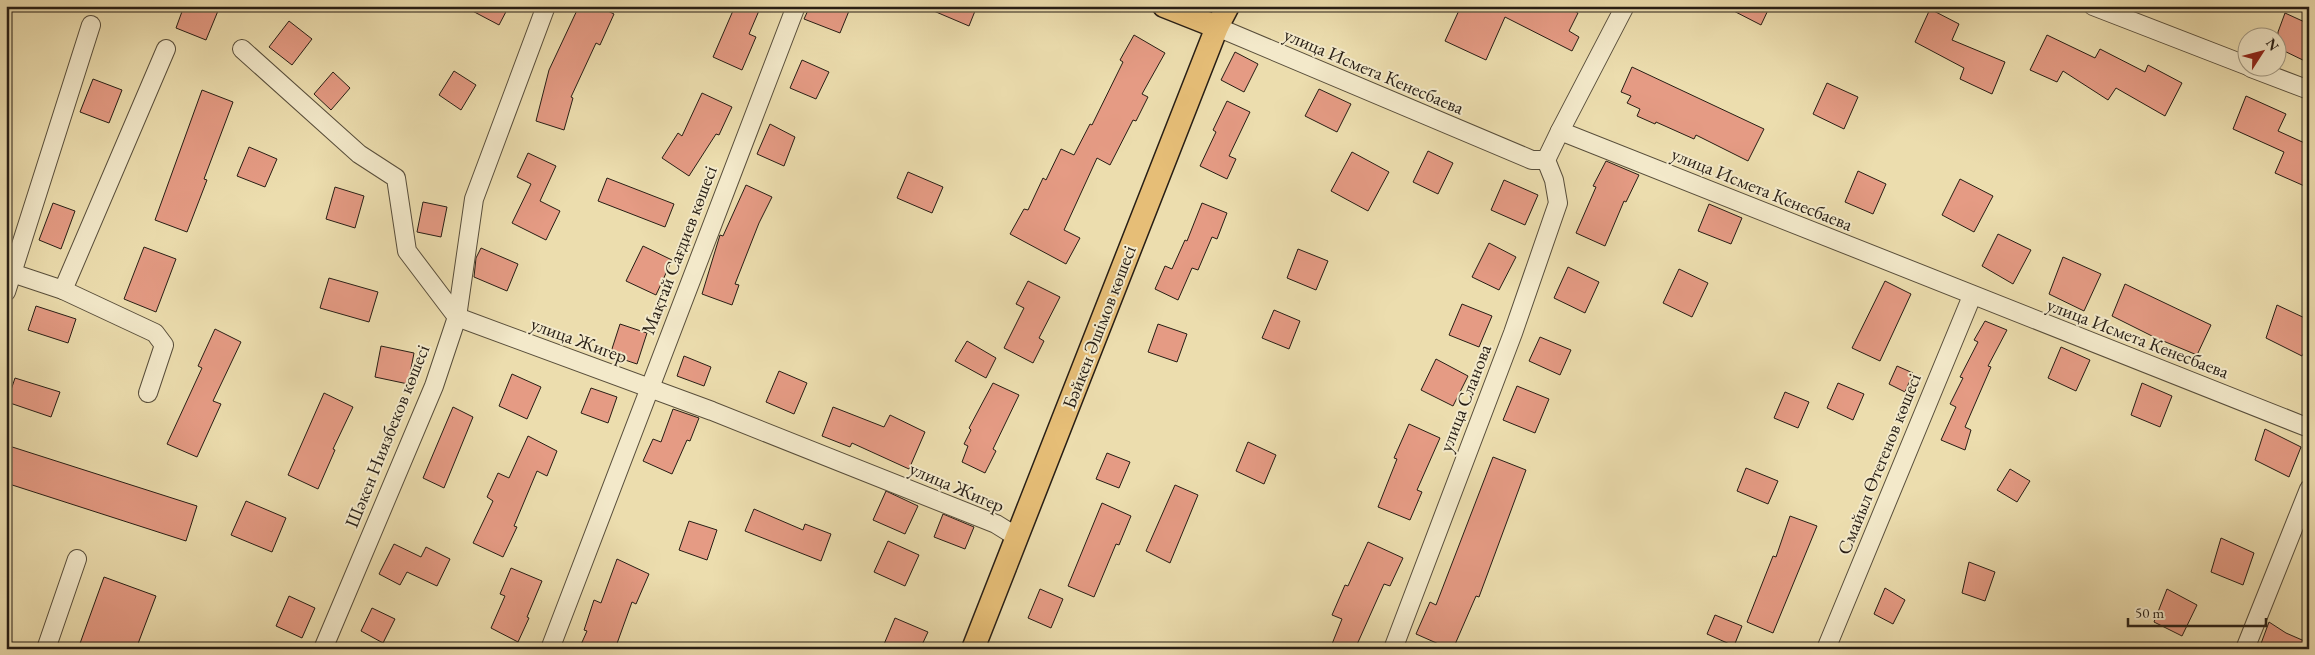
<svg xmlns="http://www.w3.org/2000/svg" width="2315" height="655" font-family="'EB Garamond',serif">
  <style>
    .building { fill: #e59b84; stroke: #271e15 }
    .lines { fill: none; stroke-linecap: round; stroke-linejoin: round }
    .minor-casing { stroke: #584e3b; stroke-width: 20 }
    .major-casing { stroke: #271e15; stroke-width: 25 }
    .minor { stroke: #f3e9ca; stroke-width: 18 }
    .major { stroke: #e6be77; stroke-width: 22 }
    .labels { text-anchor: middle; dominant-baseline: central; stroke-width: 4; stroke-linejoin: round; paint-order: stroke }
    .street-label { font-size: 19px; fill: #271e15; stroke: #f3e9ca }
  </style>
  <rect width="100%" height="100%" fill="#ecddae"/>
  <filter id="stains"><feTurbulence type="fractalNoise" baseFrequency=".004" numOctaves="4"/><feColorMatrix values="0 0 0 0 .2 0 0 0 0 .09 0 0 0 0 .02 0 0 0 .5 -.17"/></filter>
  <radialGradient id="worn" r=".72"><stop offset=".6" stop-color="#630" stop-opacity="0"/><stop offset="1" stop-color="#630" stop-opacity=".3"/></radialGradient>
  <g class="building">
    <polygon points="184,6 220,6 206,40 176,28"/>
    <polygon points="463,6 509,6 499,25"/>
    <polygon points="579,6 598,6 614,14 600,45 596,43 571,97 573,98 564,130 536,121 549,70"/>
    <polygon points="735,6 761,6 749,34 756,37 742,70 713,57"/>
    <polygon points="810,6 851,6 840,33 804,19"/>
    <polygon points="922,6 977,6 969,26"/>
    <polygon points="1461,6 1565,6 1578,13 1569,31 1579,37 1572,51 1505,17 1486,60 1445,41"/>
    <polygon points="1724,6 1770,6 1761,25"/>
    <polygon points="1930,9 1959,24 1952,40 2005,62 1992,94 1960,79 1964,68 1915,42"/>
    <polygon points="2285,13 2309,24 2309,63 2278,48 2278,32"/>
    <polygon points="289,21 312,39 292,65 269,47"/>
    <polygon points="1134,35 1165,53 1142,94 1148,97 1136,121 1133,120 1110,165 1097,158 1064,230 1080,238 1066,264 1010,234 1024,209 1028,210 1043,178 1046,180 1061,149 1074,155 1090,124 1092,125 1123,62 1120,60"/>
    <polygon points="2047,35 2095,58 2100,49 2145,72 2148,65 2182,83 2165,116 2116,88 2108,100 2063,71 2057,82 2030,70"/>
    <polygon points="1235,52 1258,64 1244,92 1221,80"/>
    <polygon points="802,60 829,72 816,99 790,88"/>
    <polygon points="1632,67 1764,129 1748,161 1696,135 1694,139 1656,122 1655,124 1637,116 1640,109 1627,103 1631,96 1621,92"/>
    <polygon points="454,71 476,85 461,110 439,95"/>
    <polygon points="333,72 350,88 331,110 314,94"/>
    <polygon points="93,79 122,90 109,123 80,112"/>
    <polygon points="1827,83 1858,97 1844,129 1813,114"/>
    <polygon points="1319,89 1351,104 1337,132 1305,116"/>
    <polygon points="202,90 233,102 204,179 207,180 187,232 155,220"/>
    <polygon points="702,93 732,107 719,135 716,134 689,176 662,158 678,133 682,136"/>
    <polygon points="2246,96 2286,114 2278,131 2309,145 2309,188 2275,173 2284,152 2233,129"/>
    <polygon points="1227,101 1250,112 1229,156 1236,159 1227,179 1200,166 1216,132 1213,130"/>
    <polygon points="770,124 795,137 784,166 757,154"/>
    <polygon points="249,147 277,159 265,187 237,176"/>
    <polygon points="1428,151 1453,163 1438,194 1413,182"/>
    <polygon points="1352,152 1389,172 1368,211 1331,191"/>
    <polygon points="528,153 556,166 540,201 560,211 546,240 512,223 531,184 517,177"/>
    <polygon points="1606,161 1639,175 1626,202 1624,201 1605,246 1576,233 1596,187 1593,186"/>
    <polygon points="1858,171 1886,184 1873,214 1845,202"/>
    <polygon points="908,172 943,187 932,213 897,198"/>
    <polygon points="607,178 674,204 665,227 598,201"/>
    <polygon points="1960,179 1993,196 1974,232 1942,215"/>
    <polygon points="1504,180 1538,195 1525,225 1491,210"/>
    <polygon points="746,185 772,197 759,223 735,284 739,285 732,305 702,294 720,235 723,236"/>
    <polygon points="335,187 364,196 355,228 326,219"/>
    <polygon points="423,202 447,207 441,237 417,232"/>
    <polygon points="53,203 75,211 61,249 39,240"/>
    <polygon points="1202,203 1227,213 1217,239 1212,237 1198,270 1192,268 1178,300 1155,289 1165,266 1172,269 1185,240 1187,241"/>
    <polygon points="1709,204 1742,218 1731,244 1698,231"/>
    <polygon points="1998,234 2031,250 2013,284 1982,266"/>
    <polygon points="1489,243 1516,257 1499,290 1472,277"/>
    <polygon points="643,246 672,260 656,295 626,281"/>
    <polygon points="144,247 176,259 156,312 124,299"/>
    <polygon points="481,248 518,264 507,291 474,277 476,258"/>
    <polygon points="1298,249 1328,261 1316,290 1287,278"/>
    <polygon points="2063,257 2101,274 2084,311 2049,294"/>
    <polygon points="1568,267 1599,282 1585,313 1554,298"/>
    <polygon points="1679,269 1708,283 1692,317 1663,303"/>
    <polygon points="329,278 378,292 369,322 320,308"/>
    <polygon points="1028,281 1060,297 1039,338 1044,341 1033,363 1004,348 1024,308 1016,304"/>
    <polygon points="1885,281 1911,294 1880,361 1852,348"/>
    <polygon points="2125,284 2211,325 2197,355 2156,338 2112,316"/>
    <polygon points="1462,304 1492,316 1479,347 1449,335"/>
    <polygon points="2277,305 2309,320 2309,342 2302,356 2266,338"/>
    <polygon points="36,306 76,319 68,343 28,330"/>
    <polygon points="1274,310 1300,321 1289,349 1262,338"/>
    <polygon points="1985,321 2007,330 1988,366 1991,367 1965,427 1971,430 1965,450 1941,440 1956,407 1950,404 1963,378 1960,377 1978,342 1974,340"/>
    <polygon points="620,324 647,333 637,364 610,355"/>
    <polygon points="1158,324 1187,334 1177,362 1148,352"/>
    <polygon points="215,329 241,342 213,401 221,404 197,457 167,444 202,368 198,366"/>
    <polygon points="1540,337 1571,350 1560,375 1529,361"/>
    <polygon points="967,341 996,358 986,378 955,361"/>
    <polygon points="381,346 414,353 408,384 375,377"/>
    <polygon points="2061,347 2090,360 2076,391 2048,378"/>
    <polygon points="684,356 711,367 704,386 677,376"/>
    <polygon points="1436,359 1468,376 1453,406 1421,390"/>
    <polygon points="1897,366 1913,373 1905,392 1889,384"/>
    <polygon points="779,371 807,383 794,414 766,402"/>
    <polygon points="512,374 541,387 527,419 499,406"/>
    <polygon points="15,378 60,392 51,417 7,402"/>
    <polygon points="993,383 1019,395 993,449 996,451 985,473 962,462 968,446 964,444 971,430 969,428"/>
    <polygon points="1838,383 1864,394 1853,420 1827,408"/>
    <polygon points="2142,383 2172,396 2160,427 2131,415"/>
    <polygon points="1517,386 1549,399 1535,433 1503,420"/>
    <polygon points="591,388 617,397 608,423 581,413"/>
    <polygon points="1785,392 1809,402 1798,428 1774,418"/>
    <polygon points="324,393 353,407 333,449 335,450 318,489 288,475"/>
    <polygon points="453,407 473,417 444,488 423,478"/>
    <polygon points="833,407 884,427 890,415 925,432 909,469 852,443 850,447 822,436"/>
    <polygon points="673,409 699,418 690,441 687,440 672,474 643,461 653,439 661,442"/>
    <polygon points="1409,424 1440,438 1417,490 1422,492 1410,520 1378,507 1397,459 1394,458"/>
    <polygon points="2265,429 2301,447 2289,477 2255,460"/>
    <polygon points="528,436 557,451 547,476 537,471 514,526 517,527 503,557 473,543 493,501 487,497 498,473 509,478"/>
    <polygon points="1248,442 1276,455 1264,484 1236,471"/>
    <polygon points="6,445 197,506 186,541 6,483"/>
    <polygon points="1107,453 1130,462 1119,488 1096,479"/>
    <polygon points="1493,457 1526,470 1479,597 1476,596 1453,649 1450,649 1416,634 1430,602 1436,605"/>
    <polygon points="1746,468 1778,481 1768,504 1737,491"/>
    <polygon points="2010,469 2030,481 2017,502 1997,490"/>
    <polygon points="1175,485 1198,495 1170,563 1146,551"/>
    <polygon points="886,491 918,506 905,534 873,520"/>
    <polygon points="246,501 286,518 272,552 231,535"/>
    <polygon points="1102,503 1131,516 1119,545 1116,544 1094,597 1068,586"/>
    <polygon points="754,509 803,530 805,524 831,534 821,561 745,531"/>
    <polygon points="943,514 974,527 965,549 934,537"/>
    <polygon points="1790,516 1817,526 1773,633 1747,622 1773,556 1776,557"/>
    <polygon points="689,521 717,530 707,560 679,550"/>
    <polygon points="2221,538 2254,553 2243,585 2211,572"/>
    <polygon points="888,541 919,555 905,586 874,572"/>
    <polygon points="1368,542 1403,558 1390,586 1384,584 1355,649 1330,649 1342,619 1332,615 1345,585 1348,586"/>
    <polygon points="394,544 421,557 426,547 450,559 437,586 407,572 400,585 379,574"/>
    <polygon points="617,559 649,574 636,604 632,602 615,649 579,649 587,631 584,630 594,600 601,603"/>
    <polygon points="1969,562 1995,572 1985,601 1962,593"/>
    <polygon points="511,568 542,581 527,617 529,618 518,642 491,628 505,596 500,594"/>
    <polygon points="104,577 156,596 136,649 78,649"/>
    <polygon points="1885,588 1905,600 1893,624 1874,614"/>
    <polygon points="1040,589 1063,599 1051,628 1028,618"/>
    <polygon points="2167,589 2197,605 2182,636 2154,622"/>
    <polygon points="289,596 315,608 302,638 276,626"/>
    <polygon points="372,608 395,619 383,643 361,631"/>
    <polygon points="1715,615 1742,626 1734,646 1707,634"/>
    <polygon points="895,618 928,632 920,649 882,649"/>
    <polygon points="2269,622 2286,633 2309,643 2309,649 2259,649"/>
  </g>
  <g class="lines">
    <g class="minor-casing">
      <g id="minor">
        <polyline points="2093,6 2248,66"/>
        <polyline points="1217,27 1532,160 1546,160 1560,131 2309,428"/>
        <polyline points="242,49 359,154 396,178 407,251 457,317 712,411 996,524 1017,537"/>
        <polyline points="2251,68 2309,90"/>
        <polyline points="1560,131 1625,6"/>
        <polyline points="12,273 63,290 155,333 164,345 148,393"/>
        <polyline points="63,290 166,49"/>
        <polyline points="6,292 91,25"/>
        <polyline points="46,649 77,559"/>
        <polyline points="323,649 434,386 457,317 474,199 546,6"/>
        <polyline points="550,649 796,6"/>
        <polyline points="1393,649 1513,333 1558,203 1554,180 1546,160"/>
        <polyline points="1826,649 1972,296"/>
        <polyline points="2245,649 2309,489"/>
      </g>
    </g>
    <g class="major-casing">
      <g id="major">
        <polyline points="1164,6 1217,27"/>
        <polyline points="973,649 1217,27 1228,6"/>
      </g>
    </g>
    <use href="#minor" class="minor"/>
    <use href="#major" class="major"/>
  </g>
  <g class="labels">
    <g class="street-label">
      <text transform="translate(1374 71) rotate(23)">улица Исмета Кенесбаева</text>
      <text transform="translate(1762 189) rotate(22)">улица Исмета Кенесбаева</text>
      <text transform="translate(679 250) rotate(-69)">Мақтай Сағдиев көшесі</text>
      <text transform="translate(1099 327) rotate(-69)">Бәйкен Әшімов көшесі</text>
      <text transform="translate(2138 338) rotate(21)">улица Исмета Кенесбаева</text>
      <text transform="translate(579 340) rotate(20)">улица Жигер</text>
      <text transform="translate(1465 398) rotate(-69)">улица Сланова</text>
      <text transform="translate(387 436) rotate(-68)">Шәкен Ниязбеков көшесі</text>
      <text transform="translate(1879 464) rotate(-68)">Смайыл Өтегенов көшесі</text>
      <text transform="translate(957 487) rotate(23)">улица Жигер</text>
    </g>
  </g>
  <rect width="2315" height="655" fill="none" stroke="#ecddae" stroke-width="25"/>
  <rect x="8" y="8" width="2300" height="640" fill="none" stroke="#271e15" stroke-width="2.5"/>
  <rect x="12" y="12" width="2290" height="630" fill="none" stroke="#271e15"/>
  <g transform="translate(2262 52) rotate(54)"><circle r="24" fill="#f3e9ca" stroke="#a19882"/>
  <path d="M0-4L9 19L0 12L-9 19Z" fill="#8f2418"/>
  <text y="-8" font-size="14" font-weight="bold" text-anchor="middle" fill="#271e15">N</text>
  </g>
  <path d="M2128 618v8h138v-8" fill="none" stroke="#271e15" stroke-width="2.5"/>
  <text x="2135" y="618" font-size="15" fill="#271e15" stroke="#f3e9ca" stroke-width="4" paint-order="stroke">50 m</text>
  <rect width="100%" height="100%" filter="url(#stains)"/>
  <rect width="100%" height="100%" fill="url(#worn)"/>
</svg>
